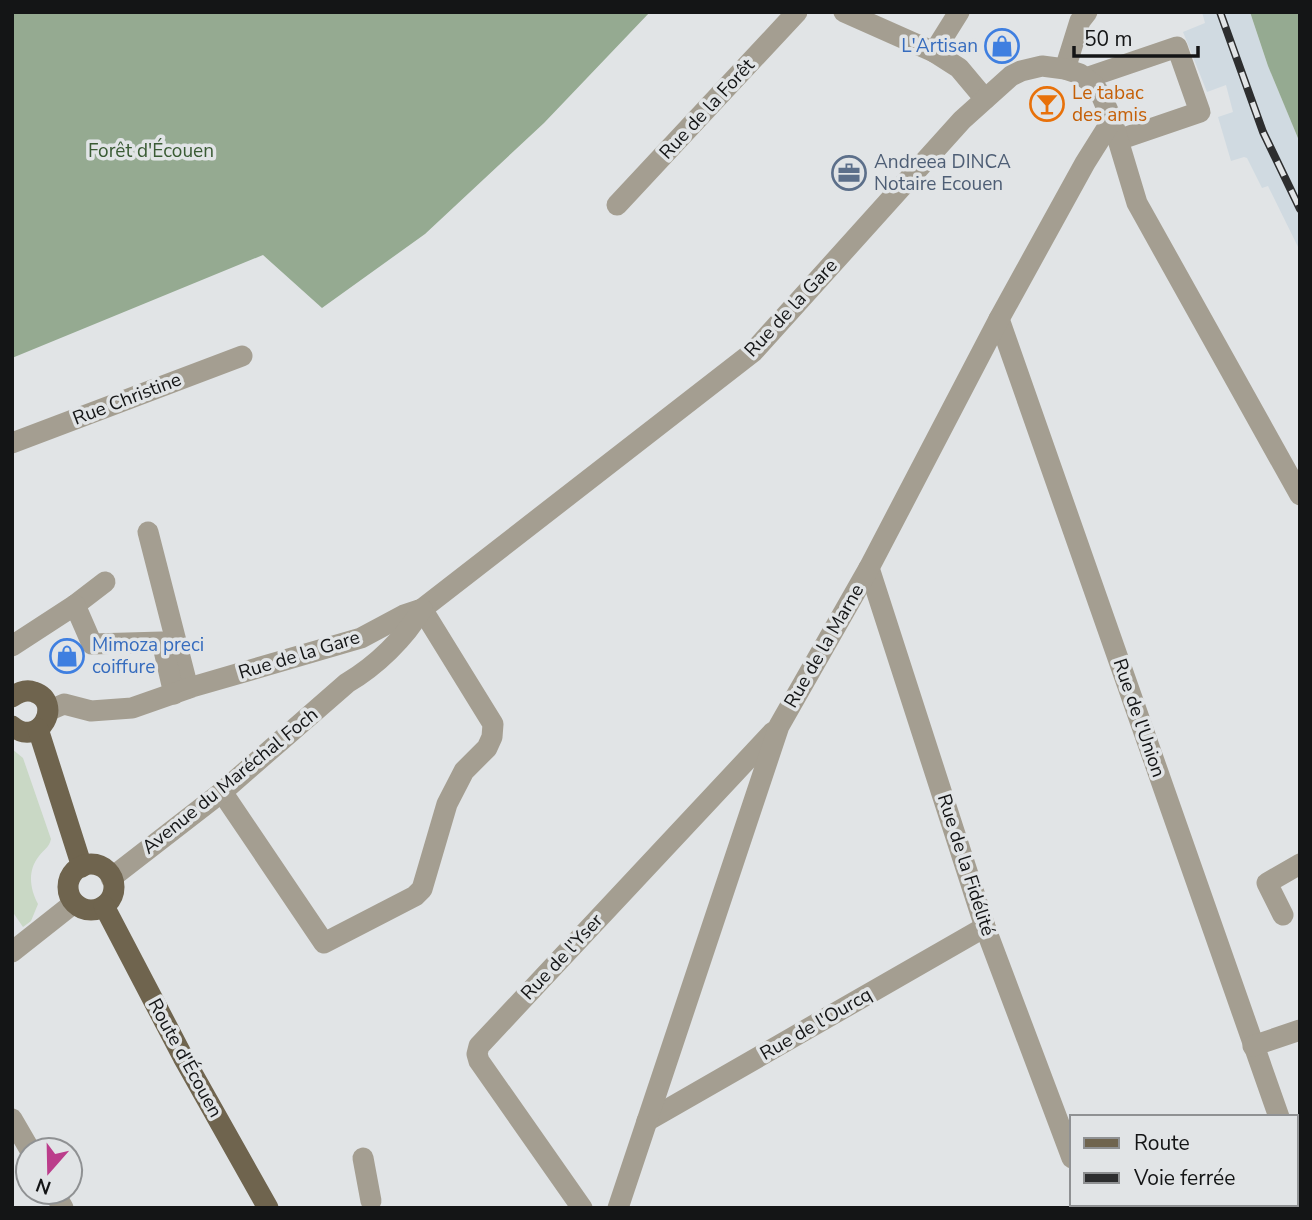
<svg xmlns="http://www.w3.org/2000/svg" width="1312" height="1220" font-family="'Nunito Sans',sans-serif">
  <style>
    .built { fill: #d0dae1 }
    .green { fill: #c9d8c5 }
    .forest { fill: #95aa91 }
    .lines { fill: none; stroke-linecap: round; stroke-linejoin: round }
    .minor { stroke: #a49e91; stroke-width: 21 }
    .major { stroke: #6f644e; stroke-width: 21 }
    .rail-casing { stroke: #2d2e2f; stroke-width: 8 }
    .rail { stroke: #e1e4e6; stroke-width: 5; stroke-dasharray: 16; stroke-linecap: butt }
    .labels { text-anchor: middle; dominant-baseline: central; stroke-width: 7; stroke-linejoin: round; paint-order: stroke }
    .shop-label { font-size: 19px; fill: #366cbe; stroke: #e1e4e6; text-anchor: end }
    .food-label { font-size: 19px; fill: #c56008; stroke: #e1e4e6; text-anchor: start }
    .street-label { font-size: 19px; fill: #141516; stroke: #e1e4e6 }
    .park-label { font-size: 19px; fill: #3a5b34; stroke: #e1e4e6 }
    .service-label { font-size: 19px; fill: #4e5e75; stroke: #e1e4e6; text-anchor: start }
  </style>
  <rect width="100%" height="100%" fill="#e1e4e6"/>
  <polygon class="built" points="1202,12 1250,12 1268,66 1300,143 1300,251 1268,186 1262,188 1247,158 1244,157 1231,161 1218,117 1233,112 1226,85 1207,92 1183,32 1205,23"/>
  <path class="green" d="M12,749L23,758L51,839C49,848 44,849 39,856C27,871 30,889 38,904L31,921L23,927L12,911Z"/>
  <g class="forest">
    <polygon points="12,12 650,12 544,123 425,234 322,308 263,255 12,358"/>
    <polygon points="1250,12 1300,12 1300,143 1268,66"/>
  </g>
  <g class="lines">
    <g class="minor">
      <polyline points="844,12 934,52 959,68 985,99"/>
      <polyline points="934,52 959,12"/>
      <polyline points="1065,69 1080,21 1087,12"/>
      <polyline points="1086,78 1177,47 1200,112 1118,140"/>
      <polyline points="617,205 797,12"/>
      <polyline points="999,319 1279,1117"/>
      <polyline points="12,443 242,356"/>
      <polyline points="148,532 188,688"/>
      <polyline points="869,568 985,927 1072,1158"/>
      <polyline points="75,605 105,582"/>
      <polyline points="12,646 75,605 92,644 162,642 174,694"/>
      <polyline points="48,711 64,704 91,711 132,708 192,687 361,638 404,615 422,609 753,352 962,120 1011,76 1021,71 1042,66 1065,69 1080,74 1094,85 1102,97 1112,120 1137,203 1300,495"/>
      <polyline points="222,792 324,943 415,896 422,889 447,804 464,771 487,748 492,737 493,724 422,609"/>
      <path d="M111,878L222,792L347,683C376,666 405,638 422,609"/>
      <polyline points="1283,915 1267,883 1300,864"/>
      <polyline points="12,952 74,903"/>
      <polyline points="1253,1046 1300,1030"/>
      <polyline points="12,1119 30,1150"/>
      <polyline points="647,1121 985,927"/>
      <polyline points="363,1158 371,1201"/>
      <polyline points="1296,1164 1300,1174"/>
      <polyline points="54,1192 63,1208"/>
      <polyline points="1090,1204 1091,1208"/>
      <polyline points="582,1208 479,1061 477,1054 479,1046 773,732"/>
      <polyline points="618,1208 779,726 869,568 999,319 1085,163 1112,120"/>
    </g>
    <g class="major">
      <path d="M12,697C19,692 26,689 34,692C64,702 40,749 12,726"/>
      <polyline points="38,729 82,867"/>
      <circle cx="91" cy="887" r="23"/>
      <polyline points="104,906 183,1057 268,1208"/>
    </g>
    <g class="rail-casing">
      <polyline id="rail" points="1220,12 1263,132 1300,209"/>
    </g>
    <use href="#rail" class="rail"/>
  </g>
  <defs>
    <g id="shop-ring" transform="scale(1.75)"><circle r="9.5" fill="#e1e4e6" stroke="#3f7fe0" stroke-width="1.5"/><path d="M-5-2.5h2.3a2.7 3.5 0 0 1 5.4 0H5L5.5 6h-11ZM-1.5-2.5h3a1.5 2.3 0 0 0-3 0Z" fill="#3f7fe0"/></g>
    <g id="bar-ring" transform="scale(1.75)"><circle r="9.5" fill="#e1e4e6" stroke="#e8710a" stroke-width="1.5"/><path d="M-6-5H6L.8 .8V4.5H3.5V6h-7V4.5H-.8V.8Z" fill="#e8710a"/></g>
    <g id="office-ring" transform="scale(1.75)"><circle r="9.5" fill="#e1e4e6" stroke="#5c6f8a" stroke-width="1.5"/><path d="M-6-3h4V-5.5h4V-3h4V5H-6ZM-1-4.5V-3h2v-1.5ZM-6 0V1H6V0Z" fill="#5c6f8a"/></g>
  </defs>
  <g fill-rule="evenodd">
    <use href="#shop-ring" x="1002" y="46"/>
    <use href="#bar-ring" x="1047" y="104"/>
    <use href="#office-ring" x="849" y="173"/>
    <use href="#shop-ring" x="67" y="656"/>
  </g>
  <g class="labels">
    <g class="shop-label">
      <text x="978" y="46">L'Artisan</text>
      <text x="92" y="645" text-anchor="start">Mimoza preci<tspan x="92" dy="22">coiffure</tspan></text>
    </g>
    <g class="food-label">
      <text x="1072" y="93">Le tabac<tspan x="1072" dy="22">des amis</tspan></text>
    </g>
    <g class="street-label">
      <text transform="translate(707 109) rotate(-47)">Rue de la Forêt</text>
      <text transform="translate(791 308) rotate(-47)">Rue de la Gare</text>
      <text transform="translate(127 399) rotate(-21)">Rue Christine</text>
      <text transform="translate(824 646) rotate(-60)">Rue de la Marne</text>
      <text transform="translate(299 655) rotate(-17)">Rue de la Gare</text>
      <text transform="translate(1139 718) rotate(71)">Rue de l'Union</text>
      <text transform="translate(230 781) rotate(-39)">Avenue du Maréchal Foch</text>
      <text transform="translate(966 865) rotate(72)">Rue de la Fidélité</text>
      <text transform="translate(562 957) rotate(-47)">Rue de l'Yser</text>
      <text transform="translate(816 1024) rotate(-30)">Rue de l'Ourcq</text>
      <text transform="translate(185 1058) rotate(61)">Route d'Écouen</text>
    </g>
    <g class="park-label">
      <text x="151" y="151">Forêt d'Écouen</text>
    </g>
    <g class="service-label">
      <text x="874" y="162">Andreea DINCA<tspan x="874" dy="22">Notaire Ecouen</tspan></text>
    </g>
  </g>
  <rect width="1312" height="1220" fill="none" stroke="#141516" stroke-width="28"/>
  <rect x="1070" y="1115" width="228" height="91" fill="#e1e4e6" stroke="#8f9193" stroke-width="2"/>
  <rect x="1084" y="1138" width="35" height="10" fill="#6f644e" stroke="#8f9193" stroke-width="2"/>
  <text x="1134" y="1150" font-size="21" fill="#141516">Route</text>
  <rect x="1084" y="1173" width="35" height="10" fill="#2d2e2f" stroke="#8f9193" stroke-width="2"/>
  <text x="1134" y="1185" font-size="21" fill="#141516">Voie ferrée</text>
  <g transform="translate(49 1171) rotate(200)"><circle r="33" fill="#e1e4e6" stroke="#8f9193" stroke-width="2"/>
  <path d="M0-5L12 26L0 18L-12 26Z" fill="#bb3d8b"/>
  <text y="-10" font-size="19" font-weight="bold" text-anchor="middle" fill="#141516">N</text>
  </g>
  <path d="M1074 46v10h124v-10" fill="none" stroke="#141516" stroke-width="3.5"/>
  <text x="1084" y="46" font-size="21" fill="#141516" stroke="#e1e4e6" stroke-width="5" paint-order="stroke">50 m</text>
</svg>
